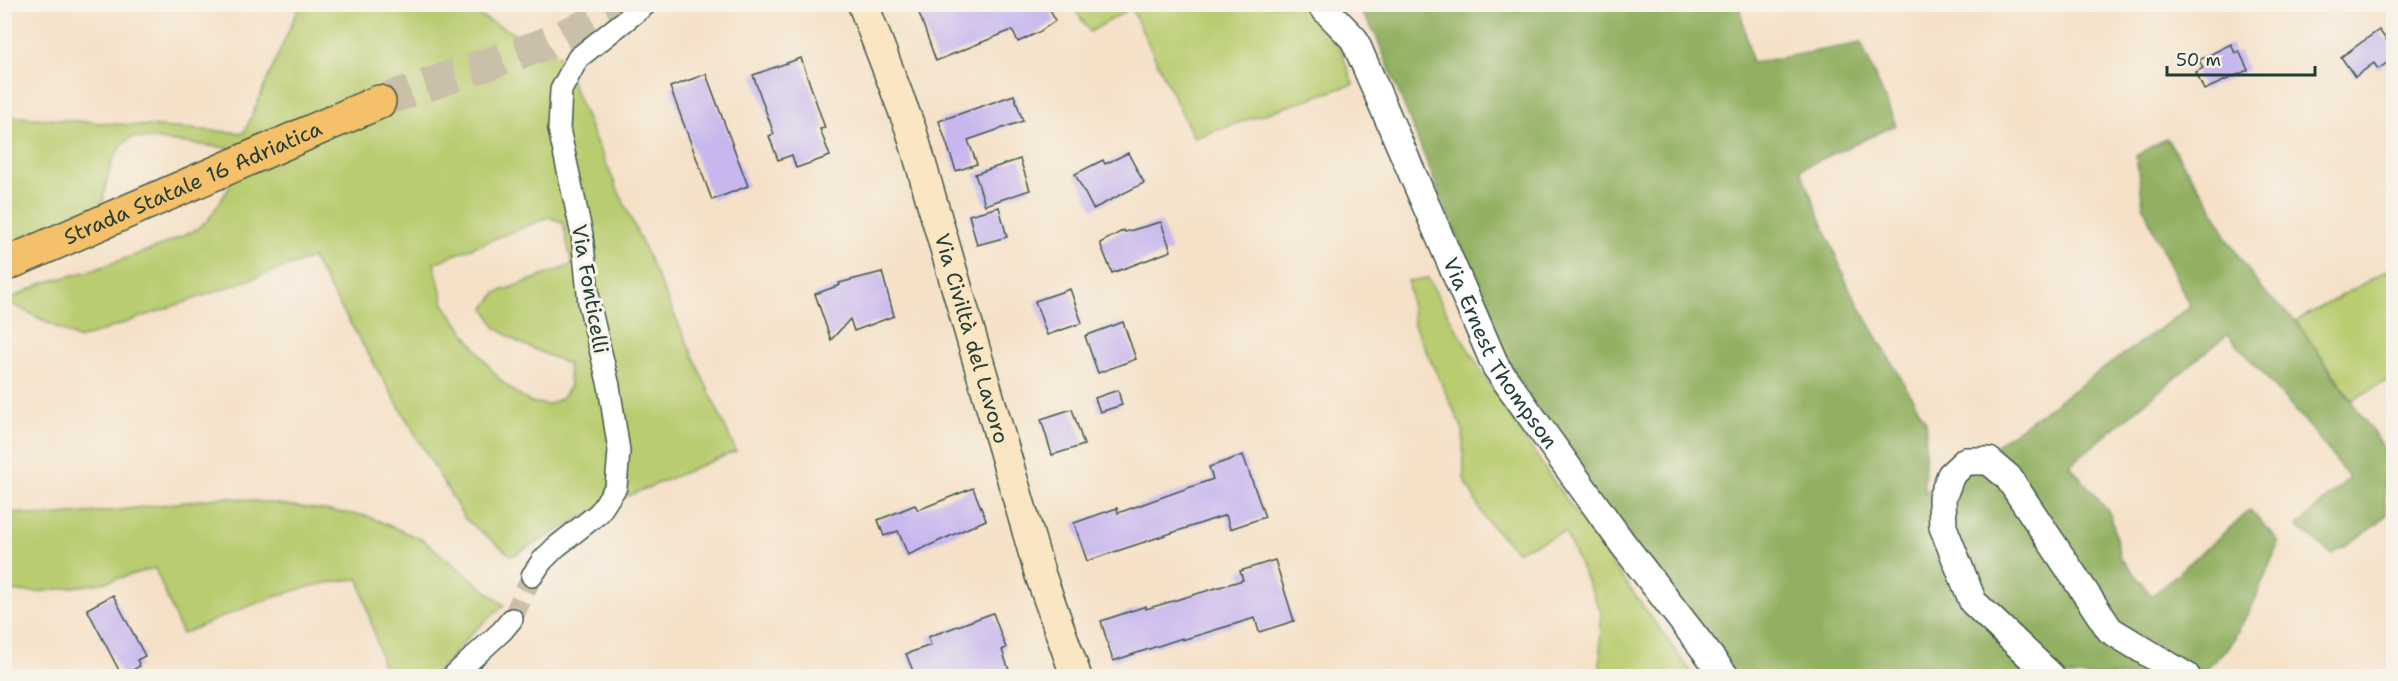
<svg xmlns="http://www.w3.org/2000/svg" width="2398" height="681" font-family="'Shantell Sans',sans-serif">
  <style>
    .green { fill: #b9cc6f; stroke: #6c8452; stroke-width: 1.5; fill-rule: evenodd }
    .forest { fill: #92b062; stroke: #58764b; stroke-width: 1.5 }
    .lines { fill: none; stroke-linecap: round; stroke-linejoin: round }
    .stream { stroke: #58a3d0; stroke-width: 6 }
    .building { fill: #c7b7ee }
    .minor-tunnel { stroke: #cac0aa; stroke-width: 21; stroke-dasharray: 21 10; stroke-linecap: butt }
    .primary-tunnel { stroke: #cac0aa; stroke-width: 33; stroke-dasharray: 33 16; stroke-linecap: butt }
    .minor-casing { stroke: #3f564a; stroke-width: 24 }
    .tertiary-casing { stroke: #3f564a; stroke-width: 30 }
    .secondary-casing { stroke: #3f564a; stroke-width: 33 }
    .primary-casing { stroke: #3f564a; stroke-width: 36 }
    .minor { stroke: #fff; stroke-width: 21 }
    .tertiary { stroke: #fff; stroke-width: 27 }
    .secondary { stroke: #fbe6c3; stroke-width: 30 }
    .primary { stroke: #f4c16a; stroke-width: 33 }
    .labels { text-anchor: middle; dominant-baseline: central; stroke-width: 6; stroke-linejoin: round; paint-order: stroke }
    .street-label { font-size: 21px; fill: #1f3d34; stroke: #f7f3e8 }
  </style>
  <rect width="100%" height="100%" fill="#f7f3e8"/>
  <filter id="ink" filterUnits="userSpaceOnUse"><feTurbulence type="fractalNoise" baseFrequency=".0167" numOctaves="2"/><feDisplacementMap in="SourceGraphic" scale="12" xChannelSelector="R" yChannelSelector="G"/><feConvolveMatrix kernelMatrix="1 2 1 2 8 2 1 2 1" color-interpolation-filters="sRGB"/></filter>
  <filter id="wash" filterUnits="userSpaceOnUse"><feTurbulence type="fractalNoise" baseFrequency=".008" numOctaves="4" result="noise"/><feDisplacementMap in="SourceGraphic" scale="24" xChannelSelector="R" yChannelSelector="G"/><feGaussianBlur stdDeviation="1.35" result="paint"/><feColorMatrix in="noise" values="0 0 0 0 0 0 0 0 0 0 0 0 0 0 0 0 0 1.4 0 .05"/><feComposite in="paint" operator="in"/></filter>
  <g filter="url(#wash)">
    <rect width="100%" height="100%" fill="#f5e1c8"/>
    <g class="green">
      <path d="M300,5H458L561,57L594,137L736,451L601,507L512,556L465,519L312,258L79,339L6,301L43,283L93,270L158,247L194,231L209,219L229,188L236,149L132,137C107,156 106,183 102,212L5,250V116L244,133ZM549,217L563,223L572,265L496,293L485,308L495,327L516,341L568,364L570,386L562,398L548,405L530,402L515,392L500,380L484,360L444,304L434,263Z"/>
      <polygon points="1072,5 1299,5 1314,17 1341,50 1353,84 1194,138 1131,8 1090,32"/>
      <polygon points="2393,267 2393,377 2352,400 2296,321"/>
      <path d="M1428,278C1503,419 1600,547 1694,676H1600L1601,612L1565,532L1517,551L1485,519L1464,478L1463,430L1414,325L1408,281Z"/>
      <path d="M226,497L367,516L423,540L504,605L471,634L434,676H386L359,579C297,583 239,610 182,634L155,568L102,583L38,592L5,591V511L44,516L111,511Z"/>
    </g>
    <g class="forest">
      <polygon points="1356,5 1739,5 1752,63 1861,43 1896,125 1800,169 1849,288 1926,422 1924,492 1972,468 1994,474 2064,577 2126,662 2155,676 1708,676 1505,357 1375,33"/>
      <polygon points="2166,138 2213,208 2228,240 2261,289 2296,321 2390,457 2384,482 2386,515 2370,530 2332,554 2297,526 2349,478 2310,427 2228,334 2070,465 2111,515 2120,557 2152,596 2250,510 2279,542 2255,600 2231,644 2203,672 2110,620 1995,446 2190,307 2154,232 2143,205 2136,156"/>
    </g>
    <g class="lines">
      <polyline class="stream" points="4,219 6,220"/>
    </g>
    <g id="blocks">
      <g class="building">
        <polygon points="939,4 1048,4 1055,21 1039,32 1018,42 1012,30 936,61 919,13"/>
        <polygon points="2379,30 2394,50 2394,58 2378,69 2374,63 2355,77 2341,57"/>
        <polygon points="2231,44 2235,53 2239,51 2248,70 2204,90 2196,72 2203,68 2199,60"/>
        <polygon points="801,58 825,128 820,129 830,156 796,168 792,155 778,160 769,136 774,134 753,75"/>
        <polygon points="706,74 748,186 712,200 670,87"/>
        <polygon points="1014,95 1023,121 968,140 977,164 956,171 939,121"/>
        <polygon points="1128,153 1144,183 1093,209 1075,174 1103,160 1105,164"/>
        <polygon points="1020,159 1030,190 985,205 975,174"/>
        <polygon points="999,207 1007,237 977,245 969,215"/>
        <polygon points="1161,222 1171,251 1112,273 1100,243 1124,230 1125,232"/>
        <polygon points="882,272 894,316 854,331 850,319 831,340 815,294 840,285 839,283"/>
        <polygon points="1070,289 1082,323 1047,335 1035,301"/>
        <polygon points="1123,322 1136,359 1098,373 1085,336"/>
        <polygon points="1118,390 1122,405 1100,412 1095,398"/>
        <polygon points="1072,409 1084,445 1052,455 1041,419"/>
        <polygon points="1243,455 1265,517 1230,529 1226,515 1087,561 1074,523 1117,508 1118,513 1213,479 1209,467"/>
        <polygon points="973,488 986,520 908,555 898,531 884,536 878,520 915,505 918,510"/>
        <polygon points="1275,560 1294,621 1259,632 1255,618 1182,640 1182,638 1113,661 1101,621 1146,606 1146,609 1243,580 1240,571"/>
        <polygon points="113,595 145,656 137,660 140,666 122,676 87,609"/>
        <polygon points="993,613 1006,648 1002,650 1011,676 915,676 906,654 931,645 928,637"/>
      </g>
    </g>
  </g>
  <g filter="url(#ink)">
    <use href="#blocks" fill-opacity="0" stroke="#3f564a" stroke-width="1.5"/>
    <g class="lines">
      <polyline class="minor-tunnel" points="512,619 532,576"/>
      <polyline class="primary-tunnel" points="379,102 542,45 636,4"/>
      <g class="minor-casing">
        <g id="minor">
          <polyline points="532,576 542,561 556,547 599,513 616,487 619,451 609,386 589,303 582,235 559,129 561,90 578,58 646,4"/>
          <polyline points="453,676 502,631 512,619"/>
        </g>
      </g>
      <g class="tertiary-casing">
        <g id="tertiary">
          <path id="s1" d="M1320,4L1354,39L1496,367L1623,544L1725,676"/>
          <polyline points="2051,676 1973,602 1943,527 1942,498 1951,475 1966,461 1989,461 2008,477 2110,630 2186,676"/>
        </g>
      </g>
      <g class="secondary-casing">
        <g id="secondary">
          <path id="s2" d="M863,4L911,130L1040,574L1076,676"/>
        </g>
      </g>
      <g class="primary-casing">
        <g id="primary">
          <path id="s3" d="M4,265L379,102"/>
        </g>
      </g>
      <use href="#minor" class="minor"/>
      <use href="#tertiary" class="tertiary"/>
      <use href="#secondary" class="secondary"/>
      <use href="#primary" class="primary"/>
    </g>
  </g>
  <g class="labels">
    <g class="street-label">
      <text stroke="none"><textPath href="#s3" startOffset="206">Strada Statale 16 Adriatica</textPath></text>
      <text transform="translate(590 289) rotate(80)">Via Fonticelli</text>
      <text stroke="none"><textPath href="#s2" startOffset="352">Via Civiltà del Lavoro</textPath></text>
      <text stroke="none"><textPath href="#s1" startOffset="396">Via Ernest Thompson</textPath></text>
    </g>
  </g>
  <rect width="2398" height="681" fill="none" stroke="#f7f3e8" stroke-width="24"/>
  <path d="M2167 66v9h148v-9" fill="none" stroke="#1f3d34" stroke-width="3"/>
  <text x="2176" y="66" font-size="18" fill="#1f3d34" stroke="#f7f3e8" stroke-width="4.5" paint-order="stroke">50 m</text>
</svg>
